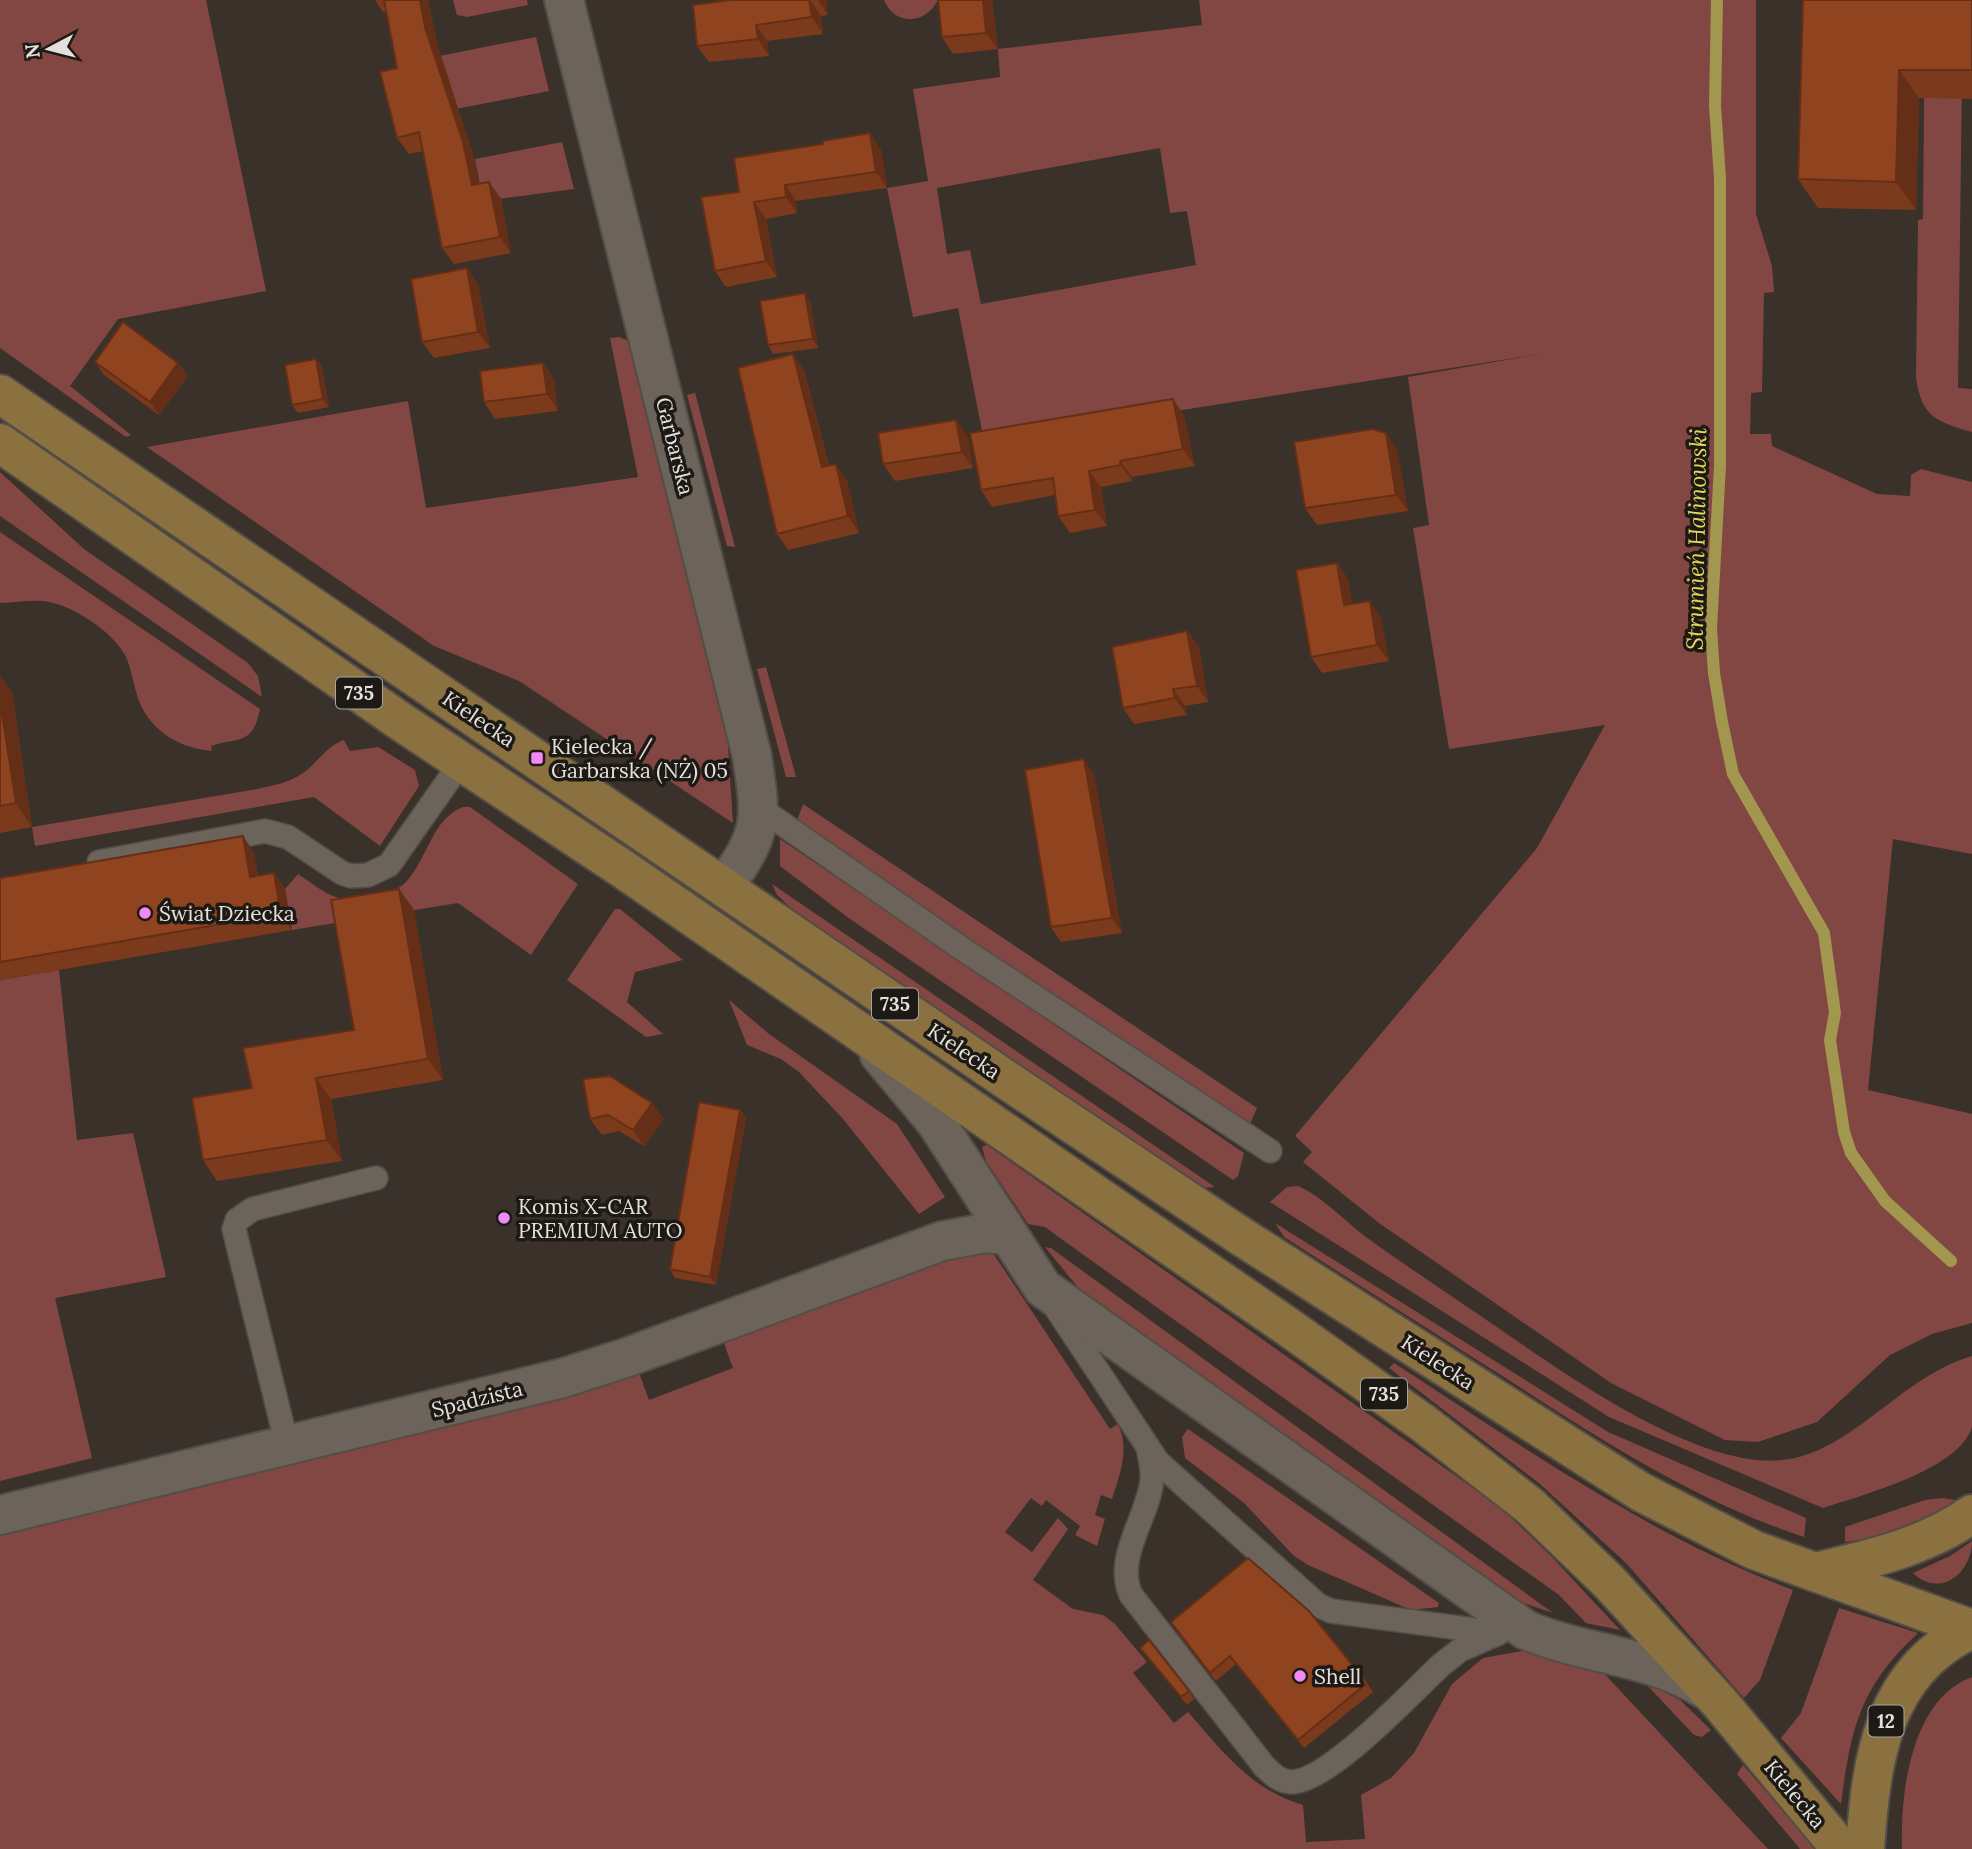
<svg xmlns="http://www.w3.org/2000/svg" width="1972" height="1849" font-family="Lora,serif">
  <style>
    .green { fill: #834743; fill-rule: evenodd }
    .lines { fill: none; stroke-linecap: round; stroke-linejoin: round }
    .stream { stroke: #a1974f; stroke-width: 12 }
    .lane-casing { stroke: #534d47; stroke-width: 26 }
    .street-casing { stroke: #534d47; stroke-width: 42 }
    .primary-casing { stroke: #534d47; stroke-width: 42 }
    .lane { stroke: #6c635b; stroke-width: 23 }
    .street { stroke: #6c635b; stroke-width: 38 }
    .primary { stroke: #8b713f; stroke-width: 38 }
    .wall { fill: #7b3a1b }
    .shaded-wall { fill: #642f16 }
    .building { fill: #8f431f; stroke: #642f16; stroke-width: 2 }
    .poi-dot { fill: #f18af4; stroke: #1d1a16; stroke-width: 2.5 }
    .labels { text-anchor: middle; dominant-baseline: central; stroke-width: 7; stroke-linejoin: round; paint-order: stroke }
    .shield { fill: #1d1a16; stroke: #aaa5a1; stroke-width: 2 }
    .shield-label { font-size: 19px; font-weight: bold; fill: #e6e0dc }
    .street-label { font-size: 21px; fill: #e6e0dc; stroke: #1d1a16 }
    .poi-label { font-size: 21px; fill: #e6e0dc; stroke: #1d1a16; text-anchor: start }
    .water-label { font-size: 23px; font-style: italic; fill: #e4d65b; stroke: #1d1a16 }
  </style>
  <rect width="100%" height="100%" fill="#39312a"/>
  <g class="green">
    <polygon points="0,0 206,0 266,291 118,319 70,386 131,435 126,437 0,348"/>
    <polygon points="453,0 527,0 528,5 467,17 457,15"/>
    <path d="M884,0H938C926,24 895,27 884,0Z"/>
    <path d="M1199,0H1756V214L1772,266L1774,292L1764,293L1762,392L1751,393L1750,434H1771L1772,446L1877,494L1910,496L1911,475L1921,469L1972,482V854L1893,839L1868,1090L1972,1114V1323L1932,1334L1890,1355L1817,1422L1758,1442L1725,1440L1611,1383L1379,1223L1303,1162L1312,1152L1295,1136L1537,848L1605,725L1449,749L1413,528L1429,525L1408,377L1546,353L984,441L958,308L913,317L887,188L928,181L913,89L1000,77L998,49L1202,25ZM1160,148L1170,213L1187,211L1196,265L981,304L970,250L947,254L937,188Z"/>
    <path d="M1925,0H1963L1958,388L1972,389V432C1937,422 1921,417 1916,377L1918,220L1923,219Z"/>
    <polygon points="536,37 549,91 456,109 419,60"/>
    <polygon points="562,142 574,189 483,201 475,159"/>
    <polygon points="619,337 627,340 631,347 727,731 733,823 519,681 434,646 147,447 408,401 426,508 638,477 610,338"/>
    <polygon points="695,393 697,400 735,547 727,546 687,395"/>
    <polygon points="0,472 84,549 248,663 258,676 262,697 0,516"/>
    <path d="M0,532L260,709C253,746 238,737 211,746L212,751C182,748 157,735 142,708C134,692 133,673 126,657C113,631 71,604 43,601C29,600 14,603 0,603Z"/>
    <polygon points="766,667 796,777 786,777 757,669"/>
    <path d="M344,740L350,751L378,747L415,770L419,786L380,846L314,797L35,846L32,827L257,789C271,786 287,783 300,775C317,765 324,747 344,740Z"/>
    <polygon points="803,804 1257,1108 1249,1126 1025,979 797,821"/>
    <path d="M463,807H470L578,884L531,955L458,903L292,930L285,889L298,874C331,896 336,905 376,895C385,892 398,890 405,883C427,861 432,818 463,807Z"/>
    <polygon points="780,839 1244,1153 1238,1176 1233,1180 850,919 780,866"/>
    <polygon points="772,884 1215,1187 1203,1188 1193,1184 791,908 777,895"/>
    <polygon points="615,909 620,909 683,960 635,972 627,1002 663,1034 646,1037 567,980"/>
    <polygon points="59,970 77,1140 133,1133 166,1277 55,1298 92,1458 0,1481 0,980"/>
    <polygon points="729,1000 769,1034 897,1124 945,1197 919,1214 843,1119 799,1072 781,1059 747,1045"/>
    <polygon points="987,1145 1500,1507 1552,1557 1620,1630 1586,1623 1559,1595 1060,1238 1045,1227 1028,1224 986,1161 982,1147"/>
    <path d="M1298,1186C1325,1198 1346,1223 1370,1240C1409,1268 1449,1294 1488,1321C1559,1369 1706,1479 1795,1458C1859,1443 1904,1376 1972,1356C1972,1375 1972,1410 1972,1427C1959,1470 1862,1495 1823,1508L1609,1417L1270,1202L1287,1187Z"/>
    <path d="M1275,1223L1608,1432L1806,1518L1804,1537C1695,1501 1599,1439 1504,1377C1430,1330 1357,1284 1284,1237Z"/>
    <path d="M989,1247L1110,1429L1118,1424C1130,1450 1120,1473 1112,1499L1101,1495L1095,1515L1105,1519L1097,1546L1075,1535L1080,1526L1046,1500L1042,1506L1031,1498L1005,1532L1032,1552L1058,1518L1068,1529L1033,1580L1073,1609L1103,1615L1114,1623L1147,1662L1133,1673L1174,1723L1188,1712C1223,1752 1250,1789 1303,1805L1306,1842L1365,1839L1361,1795L1391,1778L1414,1753L1452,1684L1483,1658L1527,1650L1599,1668L1768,1849H0V1533L638,1370L649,1400L733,1368L722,1338L936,1260Z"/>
    <polygon points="1045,1247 1051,1248 1553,1613 1523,1603 1115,1320 1080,1290"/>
    <path d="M1394,1363C1522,1446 1649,1536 1793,1590L1760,1680L1744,1698L1627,1564L1540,1484L1389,1368Z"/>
    <polygon points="1188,1429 1439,1603 1438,1607 1411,1610 1308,1565 1293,1555 1244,1503 1185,1458 1182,1437"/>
    <path d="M1942,1498L1955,1500C1926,1527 1883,1536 1845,1542V1527L1925,1500Z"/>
    <path d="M1972,1541C1972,1573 1940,1599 1913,1573L1950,1556Z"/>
    <path d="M1839,1608L1918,1633C1860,1687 1851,1727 1841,1804L1781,1738L1801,1713Z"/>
    <path d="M1972,1677V1849H1902C1900,1793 1911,1699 1972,1677Z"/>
    <polygon points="1644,1682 1680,1700 1711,1730 1702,1737 1694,1735"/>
    <polygon points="1743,1765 1816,1849 1800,1849 1737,1774"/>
  </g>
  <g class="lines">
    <polyline class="stream" points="1717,0 1715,106 1720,178 1720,466 1711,628 1714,673 1722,722 1733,774 1824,933 1835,1013 1830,1040 1844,1132 1851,1153 1885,1201 1951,1261"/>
    <g class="lane-casing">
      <g id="lane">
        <polyline points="758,807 964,950 1270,1151"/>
        <polyline points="99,862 265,831 288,837 342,873 351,876 368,875 389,865 462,761"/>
        <polyline points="1056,1308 1158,1462 1318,1605 1331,1611 1497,1633"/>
        <polyline points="287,1445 234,1229 237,1220 253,1209 376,1178"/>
        <path d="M1148,1448C1150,1459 1153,1469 1152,1480C1148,1518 1114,1557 1131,1595L1264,1766C1272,1774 1280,1782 1292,1782C1329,1781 1411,1693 1441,1665L1460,1650L1499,1633"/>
      </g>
    </g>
    <g class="street-casing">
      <g id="street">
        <path d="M564,0L752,756C762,821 763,832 724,887"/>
        <path d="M879,1054L936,1122L1043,1288L1526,1630C1585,1655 1651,1655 1706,1690"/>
        <polyline points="0,1515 563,1378 625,1358 942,1241 985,1233 1008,1235"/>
      </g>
    </g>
    <g class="primary-casing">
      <g id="primary">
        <polyline points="0,394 1011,1083 1239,1235 1641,1492 1754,1550 1972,1629"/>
        <polyline points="0,443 400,721 623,869 1291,1329 1423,1423 1530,1506 1609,1582 1720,1703 1841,1849"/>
        <path d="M1815,1572C1870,1559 1925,1547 1972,1514"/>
        <path d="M1865,1849C1871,1761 1882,1670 1972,1629"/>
      </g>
    </g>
    <use href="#lane" class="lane"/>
    <use href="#street" class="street"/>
    <use href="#primary" class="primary"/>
  </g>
  <g class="wall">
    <polygon points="375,0 428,0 437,43 474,158 479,184 489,182 501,199 511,253 454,264 442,248 423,151 409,154 397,138 397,68 386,12 383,12"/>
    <polygon points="730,0 826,0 828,15 821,16 823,34 767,41 769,56 709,62 697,46"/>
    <polygon points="938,0 992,0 998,49 953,54 942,37"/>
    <polygon points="1803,0 1972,0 1972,99 1919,98 1916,210 1818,208 1798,179"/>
    <polygon points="870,133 881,150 887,188 796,201 797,213 766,219 777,277 726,287 715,271 739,192 823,144"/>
    <polygon points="467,268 478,285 490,348 434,358 422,342"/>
    <polygon points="810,301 818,348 773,354 768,345"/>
    <polygon points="316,359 322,367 329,407 298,413 292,405"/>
    <polygon points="95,362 178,363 188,376 159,415 104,375"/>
    <polygon points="543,363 554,379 558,411 495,419 484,402"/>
    <polygon points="804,370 829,465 847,480 859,533 788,550 777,534"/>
    <polygon points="1173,399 1184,416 1195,466 1132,477 1132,481 1101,487 1107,526 1070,533 1058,516 1055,495 992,507 981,490"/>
    <polygon points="956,420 968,437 973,468 895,481 883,464"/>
    <polygon points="1397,449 1408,511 1317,525 1305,508"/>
    <polygon points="1337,563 1348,579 1352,604 1381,617 1389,661 1322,673 1311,657"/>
    <polygon points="1187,631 1199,647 1208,702 1185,706 1187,715 1134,724 1123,708"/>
    <polygon points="0,676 12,692 32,827 0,833"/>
    <polygon points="1094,774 1122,933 1061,942 1051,927"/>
    <polygon points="243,836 254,853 258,876 274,873 285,889 292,930 0,980 0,878"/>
    <polygon points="399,889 414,910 443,1080 331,1099 342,1161 217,1181 203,1160 252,1088 354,1030"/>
    <polygon points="583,1079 664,1119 644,1146 619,1131 602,1135 590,1119"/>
    <polygon points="740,1110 746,1118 716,1285 675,1278 670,1269"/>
    <polygon points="1176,1631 1367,1683 1373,1692 1304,1748 1236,1664 1216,1681"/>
    <polygon points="1140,1648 1189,1691 1194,1699 1187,1705"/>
  </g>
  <g class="shaded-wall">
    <polygon points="420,0 428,0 437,43 474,158 483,201 472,185 425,27"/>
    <polygon points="810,0 821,16 823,34 812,17"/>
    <polygon points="818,0 826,0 828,15"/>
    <polygon points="983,0 992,0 998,49 986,33"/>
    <polygon points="756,25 767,41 769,56 758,39"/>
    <polygon points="1899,70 1919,98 1916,210 1896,182"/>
    <polygon points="870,133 881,150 887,188 876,172"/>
    <polygon points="489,182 501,199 511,253 500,237"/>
    <polygon points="785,185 796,201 797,213 786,197"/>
    <polygon points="754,202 766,219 777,277 766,261"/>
    <polygon points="467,268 478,285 490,348 478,332"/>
    <polygon points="805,293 810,301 818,348 813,339"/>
    <polygon points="793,354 804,370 833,483 822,467"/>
    <polygon points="316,359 322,367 329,407 323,399"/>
    <polygon points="178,363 188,376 159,415 150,402"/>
    <polygon points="543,363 554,379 558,411 547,394"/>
    <polygon points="1173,399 1184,416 1195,466 1183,449"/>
    <polygon points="956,420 968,437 973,468 962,452"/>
    <polygon points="1386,433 1397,449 1408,511 1396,495"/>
    <polygon points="1120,461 1132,477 1132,481 1121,465"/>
    <polygon points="836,464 847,480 859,533 848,516"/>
    <polygon points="1089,471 1101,487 1107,526 1095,510"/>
    <polygon points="1337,563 1348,579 1355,622 1344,605"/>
    <polygon points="1370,601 1381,617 1389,661 1377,645"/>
    <polygon points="1187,631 1199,647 1208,702 1197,686"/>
    <polygon points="0,676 12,692 32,827 16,803 0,701"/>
    <polygon points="1173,689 1185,706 1187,715 1175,698"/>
    <polygon points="1084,759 1094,774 1122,933 1112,918"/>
    <polygon points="243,836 254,853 261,893 250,877"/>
    <polygon points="274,873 285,889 292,930 281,914"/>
    <polygon points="399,889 414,910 443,1080 428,1059"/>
    <polygon points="316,1078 331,1099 342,1161 327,1140"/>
    <polygon points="652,1103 664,1119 644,1146 633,1130"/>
    <polygon points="740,1110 746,1118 716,1285 710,1277"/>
  </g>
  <g class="building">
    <polygon points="384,0 420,0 425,27 463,142 472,185 489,182 500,237 442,248 419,132 397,138 380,72 397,68"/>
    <polygon points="730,0 809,0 812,17 756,25 758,39 697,46 693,5"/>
    <polygon points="938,0 983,0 986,33 942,37"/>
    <polygon points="1803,0 1972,0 1972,70 1899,70 1896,182 1798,179"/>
    <polygon points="870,133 876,172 785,185 786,197 754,202 766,261 715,271 701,197 739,192 734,158 823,144 823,141"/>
    <polygon points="467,268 478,332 422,342 411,279"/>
    <polygon points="805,293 813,339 768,345 760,301"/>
    <polygon points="123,322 178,363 150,402 95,362"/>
    <polygon points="793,354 822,467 836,464 848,516 777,534 738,368"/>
    <polygon points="316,359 323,399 292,405 285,365"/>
    <polygon points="543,363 547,394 484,402 480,371"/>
    <polygon points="1173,399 1183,449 1120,461 1121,465 1089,471 1095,510 1058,516 1053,478 981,490 970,433"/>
    <polygon points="956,420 962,452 883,464 878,433"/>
    <polygon points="1372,429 1386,433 1396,495 1305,508 1294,442"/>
    <polygon points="1337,563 1344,605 1370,601 1377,645 1311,657 1296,570"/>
    <polygon points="1187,631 1197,686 1173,689 1175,698 1123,708 1112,647"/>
    <polygon points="0,701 16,803 0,806"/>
    <polygon points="1084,759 1112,918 1051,927 1025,770"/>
    <polygon points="243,836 250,877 274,873 281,914 0,962 0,878"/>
    <polygon points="399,889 428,1059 316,1078 327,1140 203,1160 192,1098 252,1088 243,1048 354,1030 331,900"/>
    <polygon points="610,1076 652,1103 633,1130 608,1115 590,1119 583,1079"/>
    <polygon points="699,1102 740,1110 710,1277 670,1269"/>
    <polygon points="1248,1558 1309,1611 1367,1683 1298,1740 1230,1656 1210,1673 1171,1622"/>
    <polygon points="1149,1640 1189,1691 1181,1697 1140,1648"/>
  </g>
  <g class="poi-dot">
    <rect x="530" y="751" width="14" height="14" rx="3.5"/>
    <circle cx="145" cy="913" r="7"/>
    <circle cx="504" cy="1218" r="7"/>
    <circle cx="1300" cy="1676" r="7"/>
  </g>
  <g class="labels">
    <g class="shield">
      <rect x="336" y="677.5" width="46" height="31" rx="5"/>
      <rect x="872" y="988.5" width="46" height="31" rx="5"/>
      <rect x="1361" y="1378.5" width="46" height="31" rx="5"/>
      <rect x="1868.5" y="1705.5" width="35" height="31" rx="5"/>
    </g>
    <g class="shield-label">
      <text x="359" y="693">735</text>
      <text x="895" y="1004">735</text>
      <text x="1384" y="1394">735</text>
      <text x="1886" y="1721">12</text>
    </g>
    <g class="street-label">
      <text transform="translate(675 446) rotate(76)">Garbarska</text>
      <text transform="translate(479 719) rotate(34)">Kielecka</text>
      <text transform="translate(964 1051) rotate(34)">Kielecka</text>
      <text transform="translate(1438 1362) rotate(33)">Kielecka</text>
      <text transform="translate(477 1399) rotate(-14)">Spadzista</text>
      <text transform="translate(1795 1794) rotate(50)">Kielecka</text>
    </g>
    <g class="poi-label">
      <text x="551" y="746">Kielecka /<tspan x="551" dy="24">Garbarska (NŻ) 05</tspan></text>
      <text x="159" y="913">Świat Dziecka</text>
      <text x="518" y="1206">Komis X-CAR<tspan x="518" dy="24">PREMIUM AUTO</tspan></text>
      <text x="1314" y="1676">Shell</text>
    </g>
    <g class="water-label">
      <text transform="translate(1696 539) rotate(-89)">Strumień Halinowski</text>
    </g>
  </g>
  <g transform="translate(49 49) rotate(263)" stroke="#1d1a16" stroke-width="5" paint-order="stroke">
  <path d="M0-5L12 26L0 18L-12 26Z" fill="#e6e0dc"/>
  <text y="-10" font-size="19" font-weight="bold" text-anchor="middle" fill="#e6e0dc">N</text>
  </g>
</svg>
